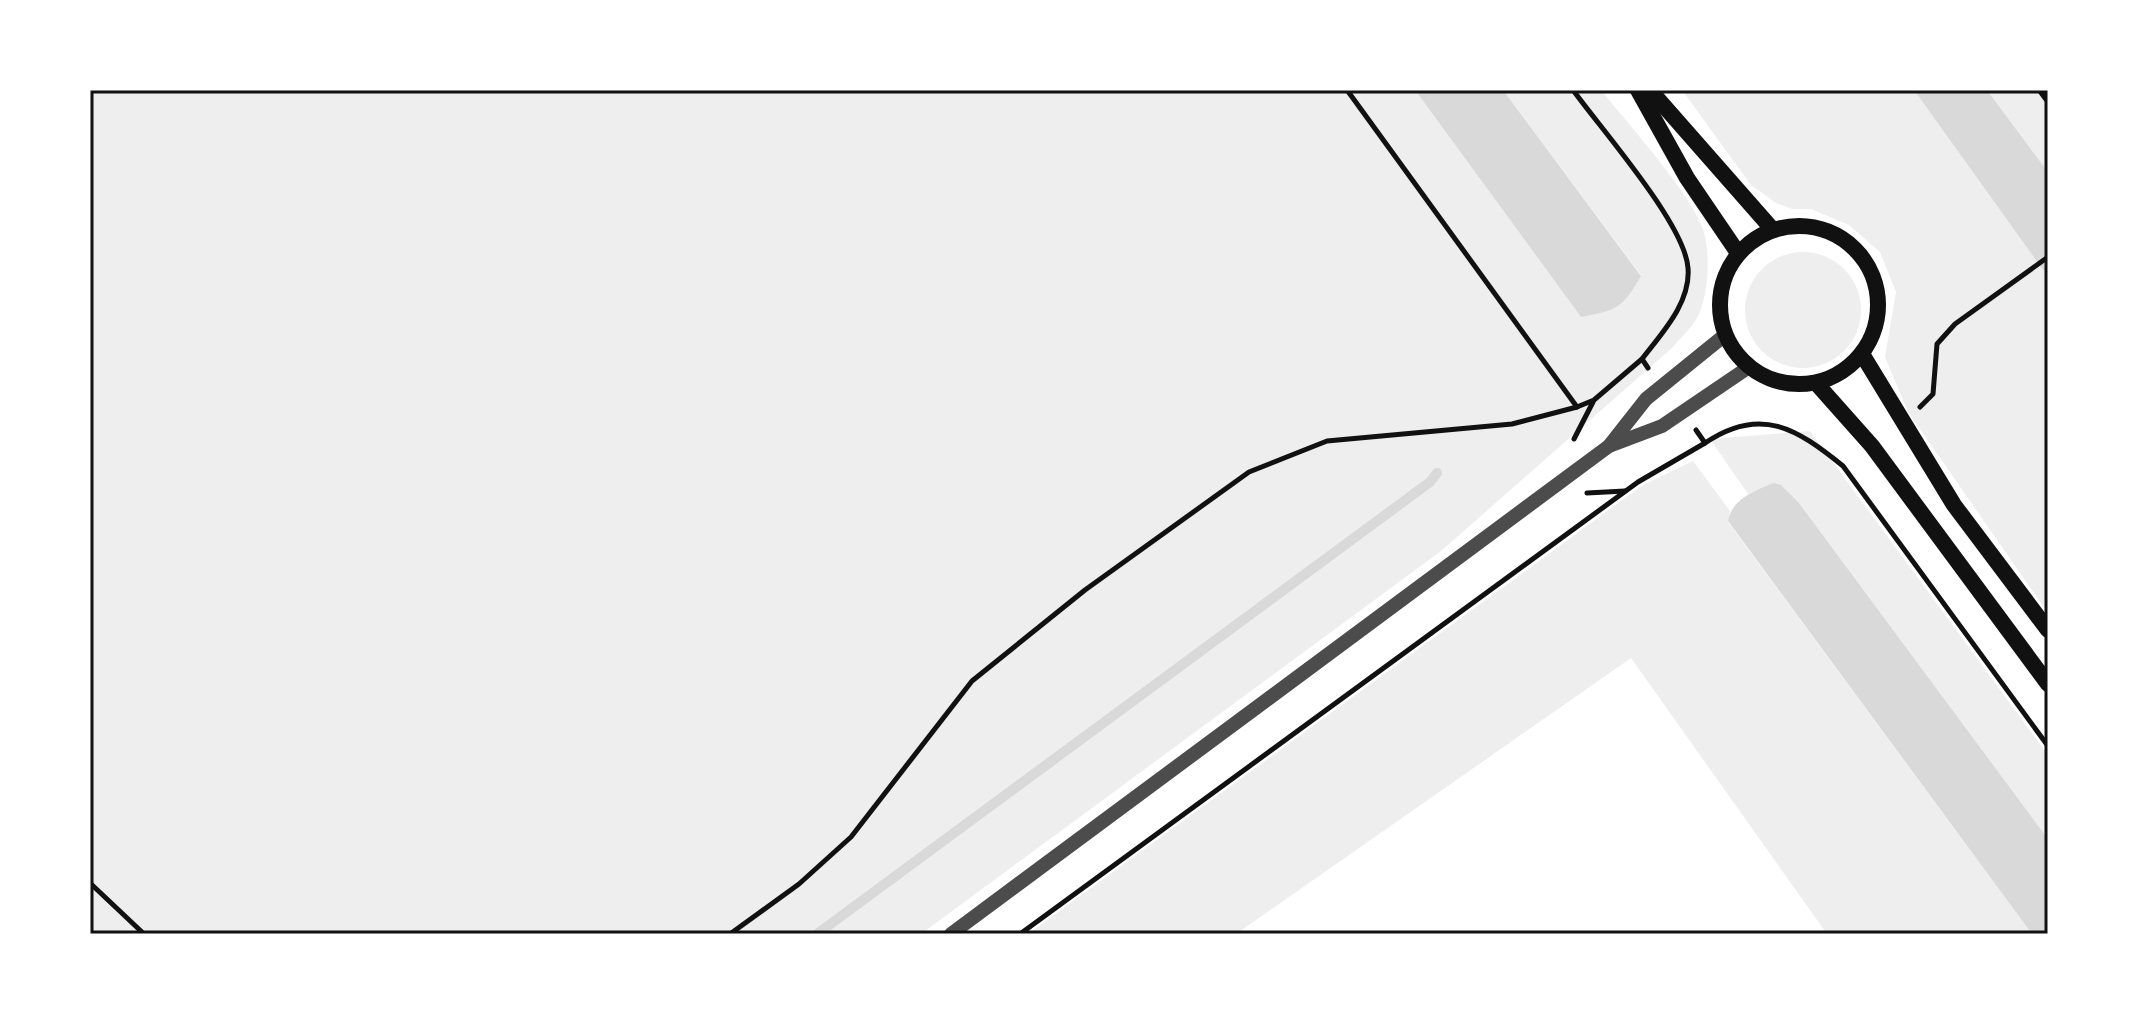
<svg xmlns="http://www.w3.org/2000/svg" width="2138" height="1024" font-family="'Fira Sans Condensed',sans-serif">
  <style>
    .green { fill: #eee }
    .water { fill: #d9d9d9 }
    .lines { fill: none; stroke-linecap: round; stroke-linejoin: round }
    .stream { stroke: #d9d9d9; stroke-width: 10 }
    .path { stroke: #111; stroke-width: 5 }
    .tertiary { stroke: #4c4c4c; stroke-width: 14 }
    .secondary { stroke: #111; stroke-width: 16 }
    .neatline { fill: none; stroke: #111; stroke-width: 3 }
  </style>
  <rect width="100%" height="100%" fill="#fff"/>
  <g class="green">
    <path d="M90,90H1415L1581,317L1641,275L1503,90H1601C1628,124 1690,192 1703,229C1710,251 1709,286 1701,309C1697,323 1681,337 1672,348L1441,551L921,934H90Z"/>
    <polygon points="1682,90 1914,90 2048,277 2048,613 1908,412 1885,357 1896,292 1880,252 1849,225 1811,209 1792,209 1776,203 1751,185"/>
    <polygon points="1987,90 2048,90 2048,172"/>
    <circle cx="1803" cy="310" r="58"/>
    <polygon points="1810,431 2048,755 2048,839 1799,503 1773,483 1748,494 1710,439"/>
    <polygon points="1693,461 1730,511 1728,522 2032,934 1827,934 1631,658 1236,934 1028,934 1643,485"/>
  </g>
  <g class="water">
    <path d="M1415,90H1503L1641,276C1622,308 1618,310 1581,317Z"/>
    <polygon points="1914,90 1987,90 2048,172 2048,277"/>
    <path d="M1773,483L1781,485L1799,503L2048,839V934H2032L1728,521C1732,499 1754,491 1773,483Z"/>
  </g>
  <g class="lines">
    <polyline class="stream" points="817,934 1430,482 1437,473"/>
    <g class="path">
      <polyline points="1347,90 1577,407"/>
      <path d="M1573,90C1601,129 1685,224 1688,268C1691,303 1661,334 1642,359L1648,368"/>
      <polyline points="2039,90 2048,102"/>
      <polyline points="1920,407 1933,394 1937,344 1955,324 2048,257"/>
      <path d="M1696,430L1705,443C1761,405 1797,429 1843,466L2048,746"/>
      <polyline points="1574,439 1593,402"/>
      <polyline points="1587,493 1625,491"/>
      <polyline points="90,883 144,934"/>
      <polyline points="730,934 799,884 851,837 972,681 1085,590 1249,472 1327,441 1512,424 1577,407 1594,400 1642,359"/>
      <polyline points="1020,934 1638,482 1705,443"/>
    </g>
    <g class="tertiary">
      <polyline points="1609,446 1662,426 1749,367"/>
      <polyline points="951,934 1609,446 1646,399 1725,335"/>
    </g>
    <g class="secondary">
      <polyline points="1638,90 1687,178 1738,253"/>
      <polyline points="1650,90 1773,230"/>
      <circle cx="1799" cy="305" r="79"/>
      <polyline points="1862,354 1954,505 2048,630"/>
      <polyline points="1816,383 1872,446 2048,684"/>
    </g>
  </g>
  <rect width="2138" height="1024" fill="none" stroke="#ffffff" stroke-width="184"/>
  <rect x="92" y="92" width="1954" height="840" class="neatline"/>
</svg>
